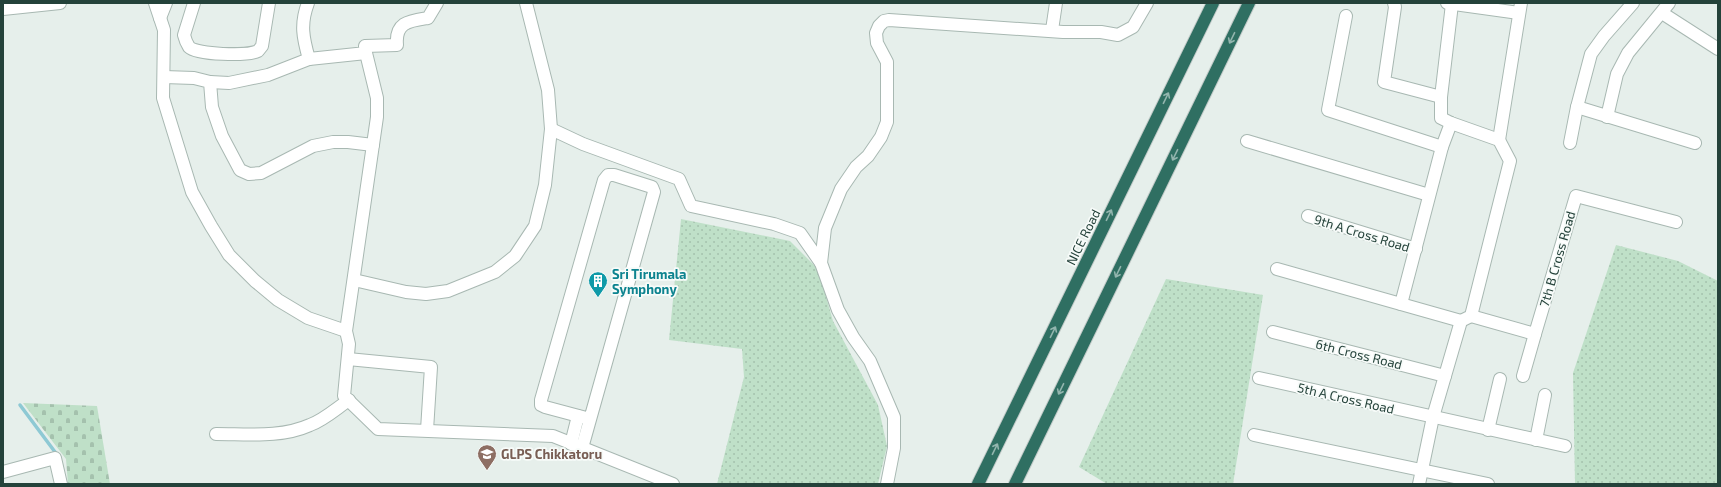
<svg xmlns="http://www.w3.org/2000/svg" width="1721" height="487" font-family="'Exo 2',sans-serif">
  <style>
    .grass { fill: url(#grass-dots) }
    .cemetery { fill: url(#cemetery-stones) }
    .lines { fill: none; stroke-linecap: round; stroke-linejoin: round }
    .stream { stroke: #8ec9d4; stroke-width: 3.5 }
    .minor-casing { stroke: #a8b8b2; stroke-width: 14 }
    .highway-casing { stroke: #c2cac8; stroke-width: 14 }
    .minor { stroke: #fff; stroke-width: 12 }
    .highway { stroke: #2f6f62; stroke-width: 12 }
    .oneway { stroke: #93b5ae }
    .labels { text-anchor: middle; dominant-baseline: central; stroke-width: 3.5; stroke-linejoin: round; paint-order: stroke }
    .street-label { font-size: 13px; fill: #24423a; stroke: #f7fbf9 }
    .culture-label { font-size: 13px; font-weight: bold; fill: #0d838f; stroke: #f7fbf9; text-anchor: start }
    .education-label { font-size: 13px; font-weight: bold; fill: #785e54; stroke: #f7fbf9; text-anchor: start }
  </style>
  <defs>
    <pattern id="grass-dots" width="8" height="8" patternUnits="userSpaceOnUse"><rect width="8" height="8" fill="#bfe0c8"/><path d="M2 2h.1M6 6h.1" fill="none" stroke="#a4c1ad" stroke-width="1.8" stroke-linecap="round"/></pattern>
    <pattern id="cemetery-stones" width="16" height="16" patternUnits="userSpaceOnUse"><rect width="16" height="16" fill="#bfe0c8"/><path d="M2 7V4a2 2 0 0 1 4 0v3zM10 15v-3a2 2 0 0 1 4 0v3z" fill="#a4c1ad"/></pattern>
  </defs>
  <rect width="100%" height="100%" fill="#e6efeb"/>
  <g class="grass">
    <polygon points="681,219 790,241 818,269 833,321 878,405 887,446 878,484 717,484 744,377 742,349 669,340"/>
    <polygon points="1616,245 1678,261 1718,281 1718,484 1575,484 1573,373"/>
    <polygon points="1166,279 1263,295 1233,484 1107,484 1079,467"/>
  </g>
  <polygon class="cemetery" points="23,403 97,406 110,484 68,484 66,459"/>
  <g class="lines">
    <polyline class="stream" points="20,405 58,456"/>
    <g class="minor-casing">
      <g id="minor">
        <polyline points="155,3 164,30 163,98 192,192 211,226 229,255 255,281 278,300 308,318 346,331"/>
        <path d="M194,3L184,35C185,39 187,44 189,47C197,55 248,56 258,51L262,46L269,3"/>
        <path d="M308,3C300,24 303,38 309,59"/>
        <polyline points="1394,3 1395,7 1384,82 1441,97"/>
        <polyline points="1447,3 1519,13"/>
        <polyline points="1633,3 1604,36 1591,54 1577,107 1695,143"/>
        <polyline points="3,9 60,3"/>
        <polyline points="1662,13 1718,49"/>
        <polyline points="1346,16 1328,110 1442,147"/>
        <polyline points="160,18 166,3"/>
        <polyline points="1052,30 1056,3"/>
        <polyline points="366,53 377,98 377,117 346,331 349,344 344,396 378,429 553,436 673,484"/>
        <polyline points="164,77 194,78 210,82 212,107 222,136 240,170 249,174 261,173 313,146 333,142 348,142 373,145"/>
        <path d="M210,82L229,83L268,75L309,59L366,53L365,46L397,45C395,22 409,21 428,18L437,3"/>
        <polyline points="1607,117 1617,74 1628,53 1669,3"/>
        <polyline points="551,129 583,144 679,179 691,206 774,224 800,233 821,263"/>
        <polyline points="1499,140 1521,3"/>
        <polyline points="1247,141 1429,195"/>
        <polyline points="1570,143 1577,107"/>
        <polyline points="1308,216 1416,249"/>
        <polyline points="1277,269 1461,321"/>
        <polyline points="354,280 406,292 426,294 448,291 495,272 515,256 535,226 545,185 551,129 548,90 526,3"/>
        <polyline points="1401,304 1442,147 1451,123"/>
        <polyline points="1471,316 1535,334 1576,196 1676,222"/>
        <polyline points="1273,332 1445,376"/>
        <polyline points="348,359 431,367 427,430"/>
        <polyline points="1523,376 1535,334"/>
        <polyline points="1259,378 1565,446"/>
        <polyline points="1488,430 1500,379"/>
        <path d="M216,434C248,434 281,438 310,425C324,420 337,408 349,400"/>
        <polyline points="1254,435 1488,484"/>
        <polyline points="1536,440 1545,395"/>
        <polyline points="571,444 578,416"/>
        <polyline points="582,448 654,192 652,187 614,175 608,175 604,180 541,400 541,405 545,407 590,419"/>
        <polyline points="3,472 55,458 61,484"/>
        <polyline points="887,484 894,448 894,417 870,361 853,337 838,310 821,263 825,228 841,189 856,167 868,156 881,137 887,122 887,62 877,43 876,33 879,26 884,21 889,20 1063,32 1101,32 1118,35 1133,27 1147,3"/>
        <polyline points="1419,484 1433,417 1461,321 1471,316 1510,161 1499,140 1451,123 1441,118 1441,97 1452,4"/>
      </g>
    </g>
    <g class="highway-casing">
      <g id="highway">
        <polyline points="978,484 1213,3"/>
        <polyline points="1015,484 1249,3"/>
      </g>
    </g>
    <use href="#minor" class="minor"/>
    <use href="#highway" class="highway"/>
  </g>
  <defs><path id="oneway-shaft" d="M-6 0H5M1.5-3L5.5 0L1.5 3" fill="none" stroke-width="1.6" stroke-linecap="round" stroke-linejoin="round"/></defs>
  <g class="oneway">
    <use href="#oneway-shaft" transform="translate(1232 38) rotate(116)"/>
    <use href="#oneway-shaft" transform="translate(1166 98) rotate(-64)"/>
    <use href="#oneway-shaft" transform="translate(1175 155) rotate(116)"/>
    <use href="#oneway-shaft" transform="translate(1109 215) rotate(-64)"/>
    <use href="#oneway-shaft" transform="translate(1118 272) rotate(116)"/>
    <use href="#oneway-shaft" transform="translate(1053 332) rotate(-64)"/>
    <use href="#oneway-shaft" transform="translate(1061 389) rotate(116)"/>
    <use href="#oneway-shaft" transform="translate(995 449) rotate(-64)"/>
  </g>
  <defs>
    <g id="building-pin" transform="scale(1)"><path d="M0 17L-7.5 6A9.5 9.5 0 1 1 7.5 6Z" fill="#0f9aa8" stroke="#f7fbf9"/><path d="M-4-6H4V6H1V3H-1V6H-4ZM-2.5-4.3h1.7v1.8h-1.7ZM.8-4.3h1.7v1.8H.8ZM-2.5-1h1.7V.8h-1.7ZM.8-1h1.7V.8H.8Z" fill="#fff"/></g>
    <g id="school-pin" transform="scale(1)"><path d="M0 17L-7.5 6A9.5 9.5 0 1 1 7.5 6Z" fill="#8d6e63" stroke="#f7fbf9"/><path d="M0-5L7-2L0 1L-7-2ZM-4 1L0 2.5L4 1V4Q0 6-4 4Z" fill="#fff"/></g>
  </defs>
  <g fill-rule="evenodd">
    <use href="#building-pin" x="598" y="281"/>
    <use href="#school-pin" x="487" y="454"/>
  </g>
  <g class="labels">
    <g class="street-label">
      <text transform="translate(1362 233) rotate(17)">9th A Cross Road</text>
      <text transform="translate(1083 237) rotate(-64)">NICE Road</text>
      <text transform="translate(1557 259) rotate(-74)">7th B Cross Road</text>
      <text transform="translate(1359 354) rotate(14)">6th Cross Road</text>
      <text transform="translate(1346 398) rotate(13)">5th A Cross Road</text>
    </g>
    <g class="culture-label">
      <text x="612" y="274">Sri Tirumala<tspan x="612" dy="15">Symphony</tspan></text>
    </g>
    <g class="education-label">
      <text x="501" y="454">GLPS Chikkatoru</text>
    </g>
  </g>
  <rect width="1721" height="487" fill="none" stroke="#24423a" stroke-width="8"/>
</svg>
